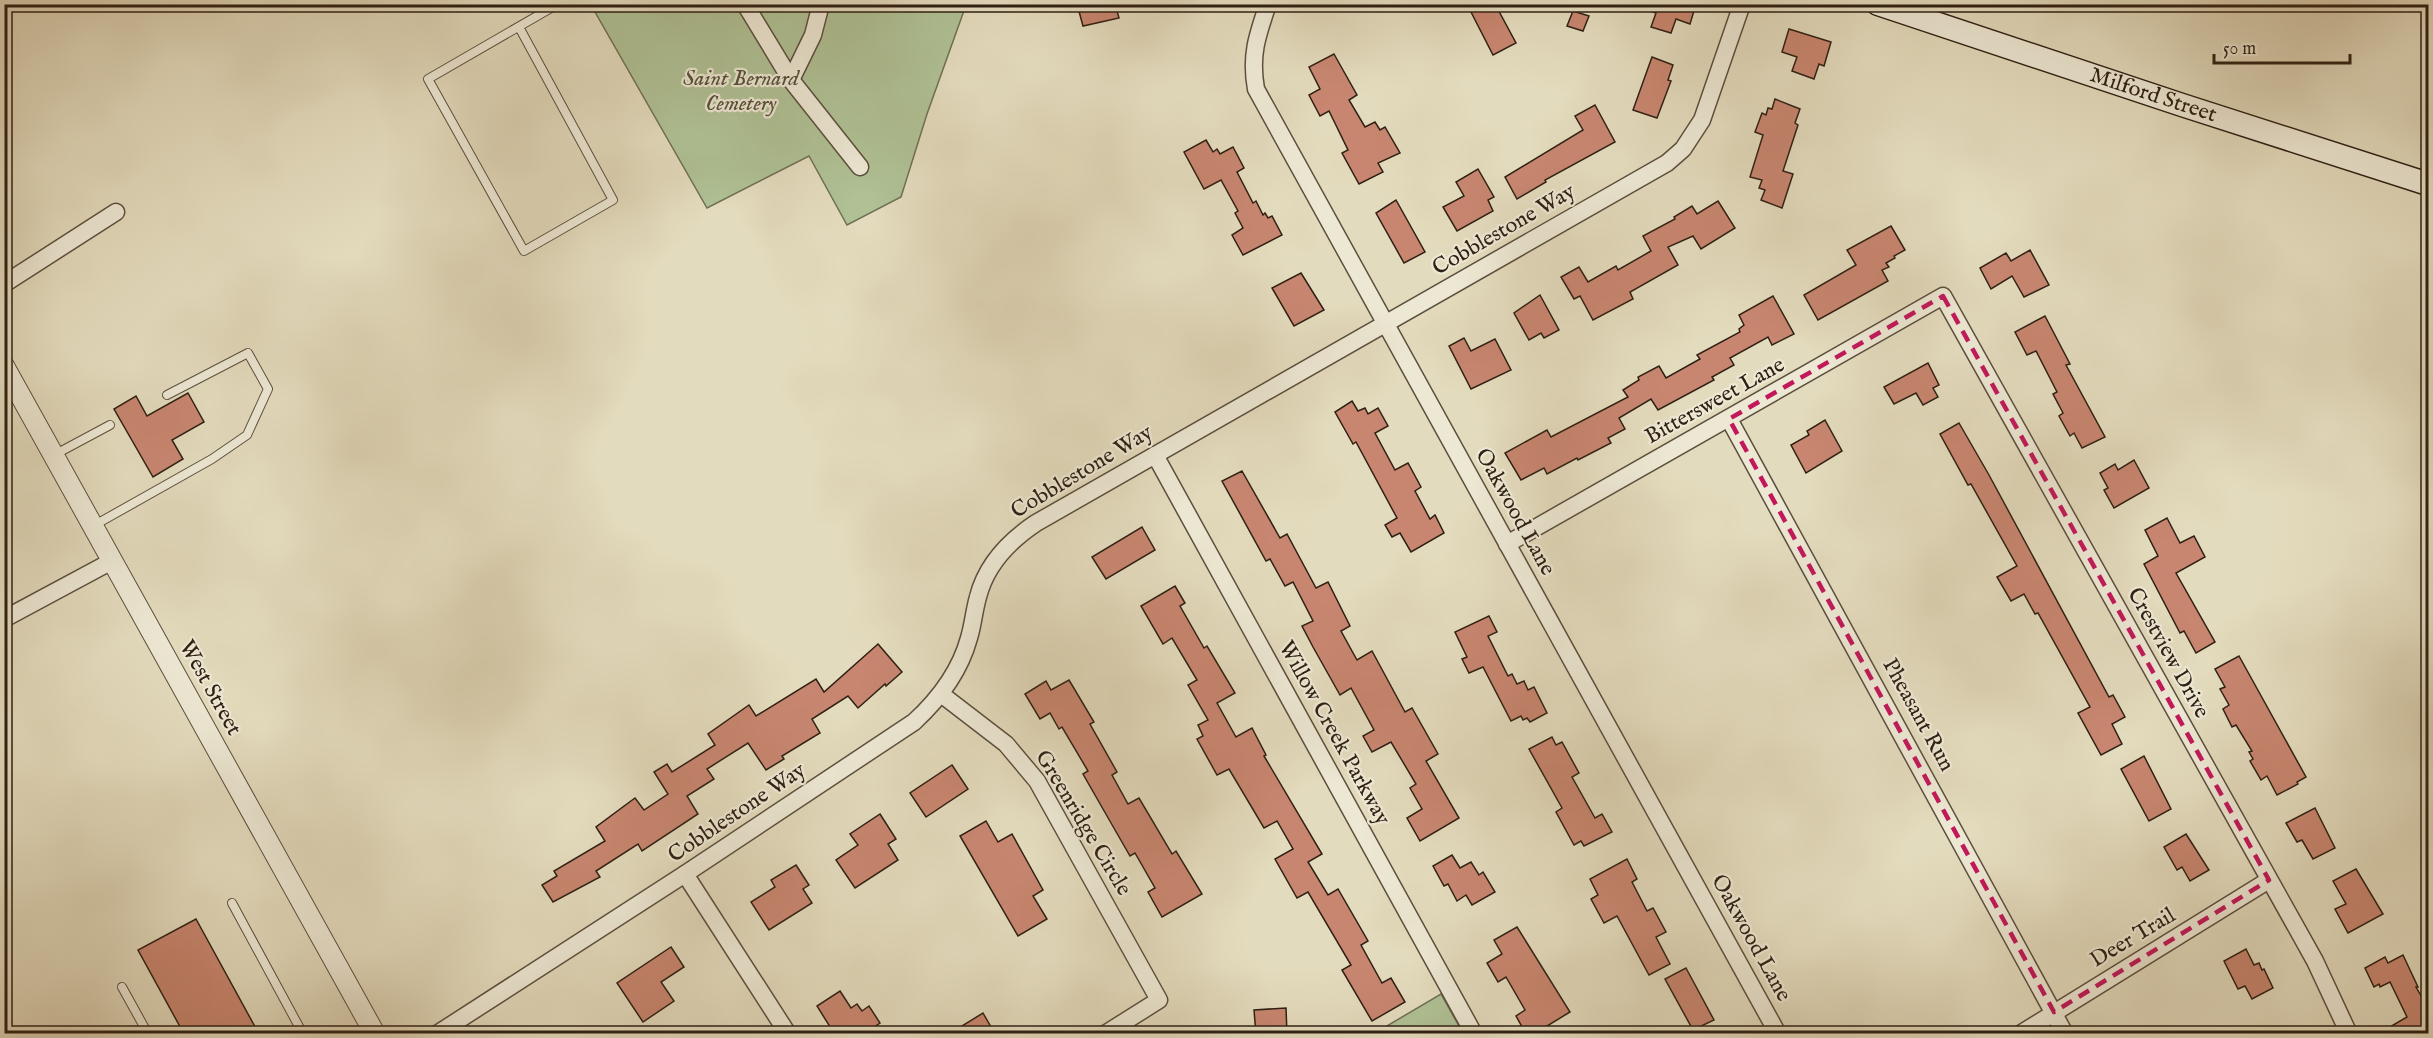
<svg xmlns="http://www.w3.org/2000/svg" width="2433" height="1038" font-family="'IM FELL English',serif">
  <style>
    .green { fill: #afc195; stroke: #6f7054; stroke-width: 1.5 }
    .building { fill: #c88670; stroke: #2f2014; stroke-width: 1.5 }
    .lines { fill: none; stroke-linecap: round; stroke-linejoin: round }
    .service-casing { stroke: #5c4f3e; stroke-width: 10 }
    .minor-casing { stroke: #5c4f3e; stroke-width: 19 }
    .tertiary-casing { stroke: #5c4f3e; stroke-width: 22 }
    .secondary-casing { stroke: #2f2014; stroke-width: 25 }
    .service { stroke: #ede8d4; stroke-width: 8 }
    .minor { stroke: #ede8d4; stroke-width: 16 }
    .tertiary { stroke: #ede8d4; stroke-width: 20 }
    .secondary { stroke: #ede8d4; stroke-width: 22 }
    .marked { fill: none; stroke: #c2185b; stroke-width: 4.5; stroke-dasharray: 12 8; stroke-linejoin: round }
    .labels { text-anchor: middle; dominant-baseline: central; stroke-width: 4.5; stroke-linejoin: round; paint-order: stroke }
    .park-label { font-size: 22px; font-style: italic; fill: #55503b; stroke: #ede8d4 }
    .street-label { font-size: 22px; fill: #2f2014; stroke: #ede8d4 }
  </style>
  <rect width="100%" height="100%" fill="#e3dbbd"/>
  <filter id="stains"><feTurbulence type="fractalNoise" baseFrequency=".00333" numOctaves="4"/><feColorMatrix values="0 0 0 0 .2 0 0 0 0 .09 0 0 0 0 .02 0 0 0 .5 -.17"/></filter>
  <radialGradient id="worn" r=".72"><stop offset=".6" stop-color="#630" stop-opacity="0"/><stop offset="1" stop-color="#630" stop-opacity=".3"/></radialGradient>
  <g class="green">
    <polygon points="591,5 966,5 927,114 901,197 847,225 809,156 707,208"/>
    <polygon points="1441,994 1463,1033 1375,1033"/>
  </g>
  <g class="building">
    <polygon points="1077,4 1115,4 1119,18 1083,26"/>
    <polygon points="1480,4 1495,4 1516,43 1493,55 1470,10"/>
    <polygon points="1641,4 1696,4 1690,24 1676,19 1671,33 1651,27 1656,13 1640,8"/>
    <polygon points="1573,11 1589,16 1583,31 1567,26"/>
    <polygon points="1789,29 1831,42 1824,66 1819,64 1814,79 1792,71 1797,57 1782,52"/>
    <polygon points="1334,54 1357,95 1349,100 1365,127 1375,122 1380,130 1385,127 1400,153 1378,163 1383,172 1359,184 1342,153 1348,150 1329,111 1320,116 1309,95 1320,89 1309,67"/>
    <polygon points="1652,57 1673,65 1668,80 1671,81 1657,118 1633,110"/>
    <polygon points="1775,99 1800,109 1795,123 1798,125 1783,171 1793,174 1782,208 1761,200 1765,190 1759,188 1762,180 1750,177 1763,135 1755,132 1762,113 1766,115 1768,108 1772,109"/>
    <polygon points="1595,105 1615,142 1545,180 1546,182 1517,199 1505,177 1583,130 1575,116"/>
    <polygon points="1206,140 1213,152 1217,149 1220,154 1233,147 1244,168 1237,172 1253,203 1256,201 1263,215 1265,213 1268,218 1272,216 1282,235 1243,255 1232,235 1243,228 1235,213 1238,211 1221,180 1204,189 1184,152"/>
    <polygon points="1478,169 1494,197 1488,200 1493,211 1457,231 1443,207 1464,196 1456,182"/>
    <polygon points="1396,200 1425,252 1404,263 1376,213"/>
    <polygon points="1718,201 1735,228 1701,249 1693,236 1668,247 1678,265 1630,292 1633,299 1593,320 1580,296 1574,299 1561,277 1579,267 1588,282 1616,266 1618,270 1651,251 1643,236 1675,219 1674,217 1692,206 1697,214"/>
    <polygon points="1891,226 1905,250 1894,256 1895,258 1886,263 1889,267 1882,270 1888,281 1818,320 1804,295 1856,265 1847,250"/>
    <polygon points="2030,250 2049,285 2024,297 2012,276 1991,289 1980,268 2006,253 2011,261"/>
    <polygon points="1301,273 1324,310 1294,326 1272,288"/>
    <polygon points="1540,295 1559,330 1544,338 1541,333 1529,340 1514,313"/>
    <polygon points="1773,296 1794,334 1772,345 1768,337 1730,358 1734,365 1712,377 1714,380 1658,410 1651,399 1619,418 1625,429 1608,438 1611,443 1578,460 1577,458 1547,474 1544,468 1521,480 1505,453 1547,430 1551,437 1628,397 1623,390 1639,380 1638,377 1659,366 1666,378 1700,359 1697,355 1740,332 1739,329 1744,325 1739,315"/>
    <polygon points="2045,316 2070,364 2066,365 2105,437 2082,448 2074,433 2070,436 2059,416 2063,413 2053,394 2057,392 2036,351 2027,355 2015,332"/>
    <polygon points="1464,338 1471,351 1495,339 1511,370 1471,389 1449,346"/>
    <polygon points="1928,363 1939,385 1933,388 1938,397 1923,405 1916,393 1894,404 1884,387"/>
    <polygon points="188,393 204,422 172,440 183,459 153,477 114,409 136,396 147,416"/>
    <polygon points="1352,401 1358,411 1365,408 1368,414 1378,408 1388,426 1375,433 1395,470 1408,463 1421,487 1415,491 1430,519 1435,515 1444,533 1411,552 1400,533 1392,537 1385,525 1397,518 1356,442 1353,444 1335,412"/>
    <polygon points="1825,420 1842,451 1806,473 1791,445 1809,435 1807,431"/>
    <polygon points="1959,423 1989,475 2109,697 2113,695 2125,717 2112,724 2122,744 2101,755 2078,713 2090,707 2038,613 2035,614 2024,594 2011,601 1997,577 2017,566 1971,484 1968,485 1940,434"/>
    <polygon points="2134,460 2149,488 2114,508 2104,490 2108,488 2100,473 2115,464 2118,470"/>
    <polygon points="1242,471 1280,538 1287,534 1316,588 1328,582 1350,626 1341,631 1357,660 1372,651 1405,712 1412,708 1438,754 1426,761 1459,818 1420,841 1407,818 1422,809 1410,788 1416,784 1391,742 1372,752 1363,736 1374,730 1351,688 1340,695 1313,647 1302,626 1313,621 1293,582 1285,586 1270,559 1266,561 1222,481"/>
    <polygon points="2167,518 2180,543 2194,536 2205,557 2176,573 2215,642 2196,653 2184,631 2180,633 2144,564 2158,556 2145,530"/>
    <polygon points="1142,527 1155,550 1106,579 1092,557"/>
    <polygon points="1175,586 1185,603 1180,606 1204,648 1207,646 1235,693 1217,703 1236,737 1252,728 1266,755 1264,756 1322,854 1308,862 1328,895 1338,889 1368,941 1361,945 1382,983 1391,978 1405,1002 1372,1021 1342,970 1351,965 1308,892 1297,898 1275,859 1293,849 1277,821 1264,828 1229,769 1217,775 1197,739 1203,736 1198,725 1208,720 1188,685 1197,680 1172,638 1163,644 1141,606"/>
    <polygon points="1489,616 1497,632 1488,636 1508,676 1512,674 1517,684 1524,681 1528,690 1534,687 1547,713 1530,722 1527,718 1523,720 1521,716 1511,721 1483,667 1469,673 1462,659 1467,657 1455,632"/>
    <polygon points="878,644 902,672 886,686 885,684 858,708 848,696 812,719 820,733 782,756 784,759 766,770 748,743 707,769 714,779 687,796 698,814 642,851 638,844 596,871 600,877 553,902 542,885 557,876 554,871 605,841 596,827 635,798 644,810 668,794 654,772 667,764 672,772 715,745 708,734 749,705 756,716 816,679 824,692"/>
    <polygon points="2239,656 2306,777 2297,782 2298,784 2277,795 2267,776 2261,780 2250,761 2253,759 2249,752 2252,751 2236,725 2232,727 2223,709 2229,705 2220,689 2225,687 2215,669"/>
    <polygon points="1069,680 1094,722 1090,724 1117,772 1112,775 1128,804 1139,798 1172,854 1176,851 1202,894 1162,917 1148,892 1155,888 1135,853 1130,856 1107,816 1083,774 1088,771 1062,727 1059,729 1050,713 1040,719 1025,694 1046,681 1051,690"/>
    <polygon points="1552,737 1556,745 1562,742 1579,773 1572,777 1595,818 1602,814 1612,832 1584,846 1581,841 1574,845 1556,812 1562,808 1529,749"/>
    <polygon points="2144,756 2171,809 2149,821 2121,769"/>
    <polygon points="952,765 968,789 926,817 910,793"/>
    <polygon points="2315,808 2335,848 2313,859 2302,840 2297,842 2286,823"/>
    <polygon points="880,814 896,839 888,844 898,860 855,888 836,860 858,845 850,834"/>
    <polygon points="986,821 998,842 1012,834 1043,890 1033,896 1047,919 1018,936 960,836"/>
    <polygon points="2186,834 2209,870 2190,881 2182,867 2177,870 2164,847"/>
    <polygon points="1452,855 1460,868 1471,862 1479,875 1483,872 1495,892 1472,905 1466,895 1457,901 1448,884 1444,886 1433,866"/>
    <polygon points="1627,859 1637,879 1632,882 1647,911 1653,908 1666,932 1656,937 1670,964 1649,975 1617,916 1604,923 1591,899 1598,895 1590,879"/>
    <polygon points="796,865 809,885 803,889 812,903 769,930 751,902 775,887 771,880"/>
    <polygon points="2356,869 2383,914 2348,933 2335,909 2346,904 2333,881"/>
    <polygon points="196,919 259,1034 184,1034 138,950"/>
    <polygon points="1517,927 1570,1012 1534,1034 1526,1034 1516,1016 1525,1010 1506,977 1498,982 1487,963 1502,954 1494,940"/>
    <polygon points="671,947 684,967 661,982 674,1001 643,1022 617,983"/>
    <polygon points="2246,949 2254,965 2259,963 2262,970 2264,969 2273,988 2252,999 2245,986 2238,989 2224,961"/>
    <polygon points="2403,955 2418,987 2416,987 2428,1008 2428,1034 2378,1034 2407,1017 2390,982 2380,987 2379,984 2374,987 2365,968 2385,957 2388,963"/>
    <polygon points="1686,968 1714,1020 1693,1030 1665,979"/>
    <polygon points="840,991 851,1008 857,1004 862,1011 869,1006 880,1023 864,1034 840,1034 836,1027 832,1030 817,1006"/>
    <polygon points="1286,1008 1287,1034 1256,1034 1254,1010"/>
    <polygon points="983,1013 995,1034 949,1034"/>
  </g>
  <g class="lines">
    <g class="service-casing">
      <g id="service">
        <polyline points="519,27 613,200 524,251 428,79 558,4"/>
        <polyline points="54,455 110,425"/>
        <polyline points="93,526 212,459 247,435 268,389 248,353 167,395"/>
        <polyline points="232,903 303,1034"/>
        <polyline points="122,987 148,1034"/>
      </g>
    </g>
    <g class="minor-casing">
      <g id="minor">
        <polyline points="745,4 791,80 860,167"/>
        <path d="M1268,4C1257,36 1250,56 1256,89L1778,1034"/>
        <polyline points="791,80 813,35 821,4"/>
        <polyline points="4,284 116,212"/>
        <polyline points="1729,419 2065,1034"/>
        <polyline points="1155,455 1474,1034"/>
        <polyline points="1507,544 1943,296 2315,961 2349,1034"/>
        <polyline points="4,619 112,561"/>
        <polyline points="941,694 1006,744 1037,781 1159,1000 1105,1034"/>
        <polyline points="685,874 788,1034"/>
        <path d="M437,1034L685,874L914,722C939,699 960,671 969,638C973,625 974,611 978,597C986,565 1009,541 1036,523L1667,163L1683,149L1702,120L1742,4"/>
        <polyline points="2020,1034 2269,880"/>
      </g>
    </g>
    <g class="tertiary-casing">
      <polyline id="tertiary" points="4,366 375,1034"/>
    </g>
    <g class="secondary-casing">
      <g id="secondary">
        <path id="s1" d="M1878,4L2182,105L2428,184"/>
      </g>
    </g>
    <use href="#service" class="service"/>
    <use href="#minor" class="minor"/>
    <use href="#tertiary" class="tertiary"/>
    <use href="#secondary" class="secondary"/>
  </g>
  <path class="marked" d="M1943,296L2269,880L2054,1012L1729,419Z"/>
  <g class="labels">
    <g class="park-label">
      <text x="741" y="79">Saint Bernard<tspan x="741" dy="25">Cemetery</tspan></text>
    </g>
    <g class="street-label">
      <text stroke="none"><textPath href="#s1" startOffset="290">Milford Street</textPath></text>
      <text transform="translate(1504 230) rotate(-30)">Cobblestone Way</text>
      <text transform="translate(1715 401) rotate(-29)">Bittersweet Lane</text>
      <text transform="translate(1082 472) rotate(-31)">Cobblestone Way</text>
      <text transform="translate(1515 512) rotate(61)">Oakwood Lane</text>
      <text transform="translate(2168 653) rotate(61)">Crestview Drive</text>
      <text transform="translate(210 688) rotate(61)">West Street</text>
      <text transform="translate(1918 715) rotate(61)">Pheasant Run</text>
      <text transform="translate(1334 733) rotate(61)">Willow Creek Parkway</text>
      <text transform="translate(737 813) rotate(-34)">Cobblestone Way</text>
      <text transform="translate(1083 823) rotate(59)">Greenridge Circle</text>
      <text transform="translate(1751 938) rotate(61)">Oakwood Lane</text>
      <text transform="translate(2133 938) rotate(-31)">Deer Trail</text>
    </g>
  </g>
  <rect width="2433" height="1038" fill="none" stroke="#e3dbbd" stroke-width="24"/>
  <rect x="6" y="6" width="2421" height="1026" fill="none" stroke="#2f2014" stroke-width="3"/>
  <rect x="12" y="12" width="2409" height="1014" fill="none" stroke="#2f2014" stroke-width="1.5"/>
  <path d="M2214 54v9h136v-9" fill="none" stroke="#2f2014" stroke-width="3"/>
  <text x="2223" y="54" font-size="18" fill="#2f2014" stroke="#ede8d4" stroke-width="4.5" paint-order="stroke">50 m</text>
  <rect width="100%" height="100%" filter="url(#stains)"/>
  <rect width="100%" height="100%" fill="url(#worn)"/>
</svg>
